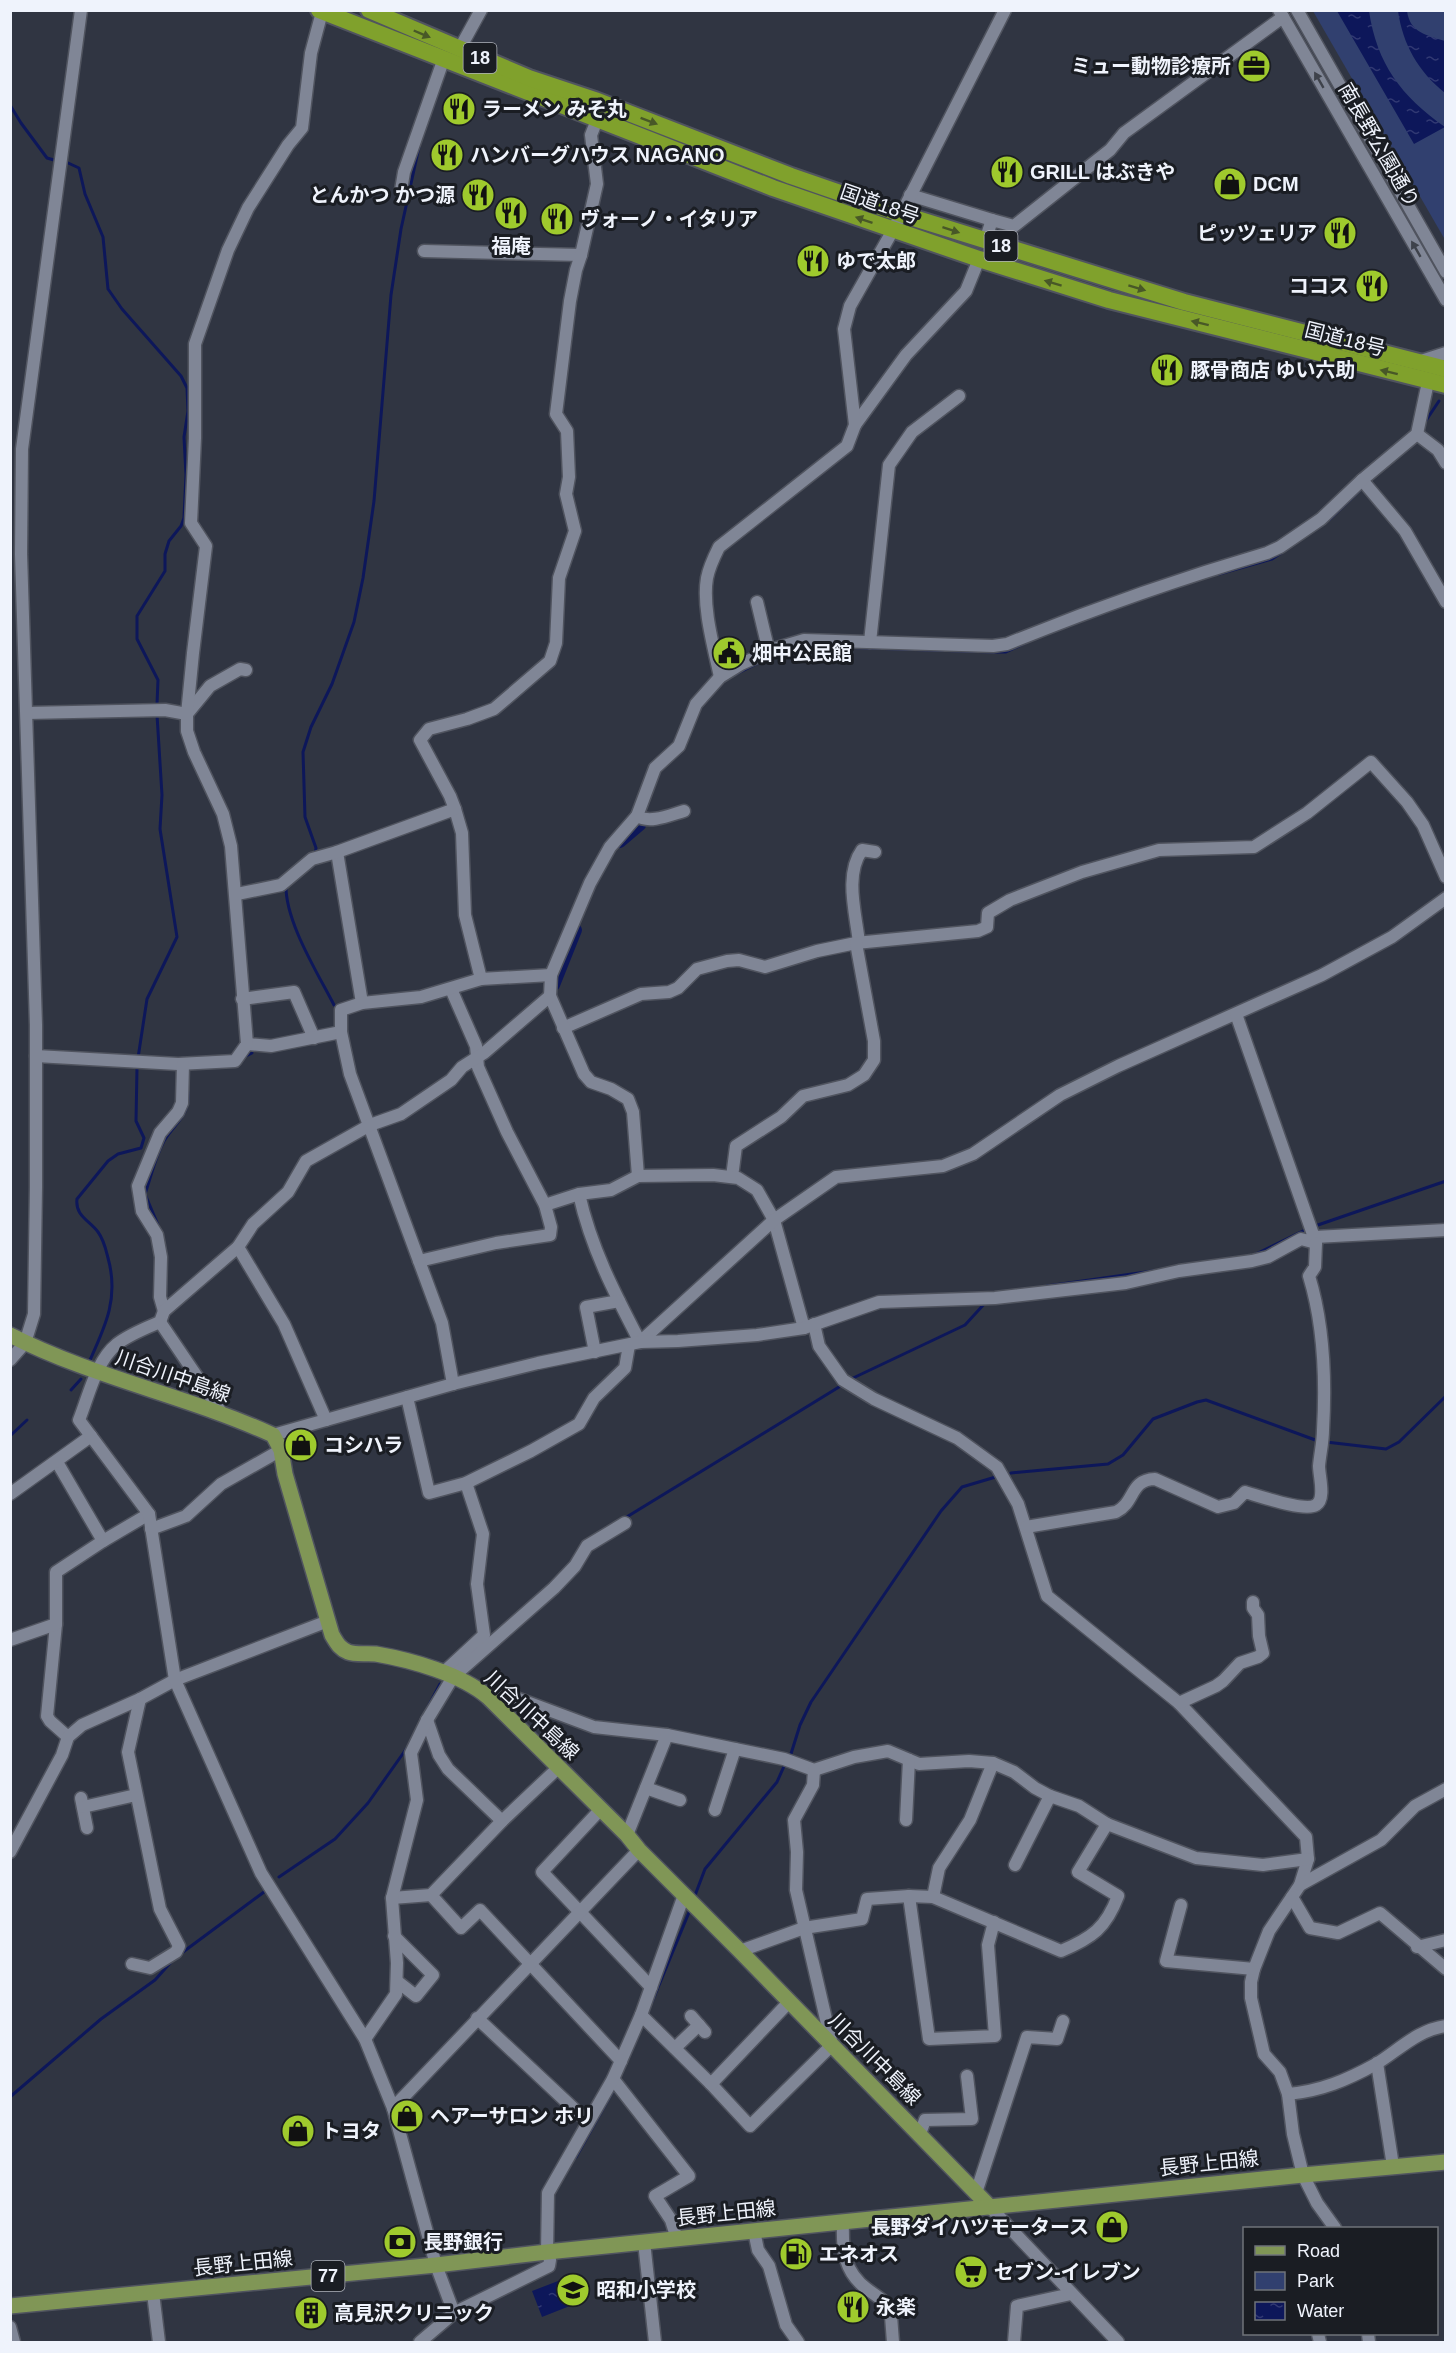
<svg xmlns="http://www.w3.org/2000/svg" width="1456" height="2353" font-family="Arial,'Noto Sans JP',sans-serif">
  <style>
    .park { fill: #31406f }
    .water { fill: url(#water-ripples) }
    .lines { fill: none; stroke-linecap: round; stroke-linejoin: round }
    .stream { stroke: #0d175a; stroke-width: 3 }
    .canal { stroke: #0d175a; stroke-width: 12 }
    .minor-casing { stroke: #50545f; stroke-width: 15 }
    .major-casing { stroke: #50545f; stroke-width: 18 }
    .highway-casing { stroke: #50545f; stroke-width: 20 }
    .minor { stroke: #808696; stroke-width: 12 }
    .major { stroke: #809656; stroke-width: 15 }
    .highway { stroke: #80a12c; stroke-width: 16 }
    .oneway { fill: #485827 }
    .oneway2 { fill: #3e424b }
    .labels { text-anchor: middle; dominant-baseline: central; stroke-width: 6; stroke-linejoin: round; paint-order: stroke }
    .shield { fill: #1a1d23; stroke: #afb3bb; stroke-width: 1.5 }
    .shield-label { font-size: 18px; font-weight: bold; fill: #eff3fc }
    .poi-label { font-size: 20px; font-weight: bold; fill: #eff3fc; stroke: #1a1d23; text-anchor: start }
    .street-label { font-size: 20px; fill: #eff3fc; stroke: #1a1d23 }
  </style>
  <defs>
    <pattern id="water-ripples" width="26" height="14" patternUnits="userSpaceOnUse" patternTransform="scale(1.5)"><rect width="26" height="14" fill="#0d175a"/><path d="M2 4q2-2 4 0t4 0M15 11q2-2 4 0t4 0" fill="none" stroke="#313973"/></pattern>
  </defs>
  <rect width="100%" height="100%" fill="#303542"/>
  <polygon class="park" points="1313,11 1445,11 1445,238 1444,238"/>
  <g class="water">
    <path d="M1337,11H1369C1377,64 1401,96 1445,127L1414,144Z"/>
    <path d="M1398,11H1407C1410,33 1427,35 1445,41V93C1418,71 1403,45 1398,11Z"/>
    <polygon points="571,2276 580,2302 542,2317 532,2291"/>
  </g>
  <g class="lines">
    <g class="stream">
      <polyline points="10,105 21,123 47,158 54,160"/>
      <polyline points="66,162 79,168 85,194 103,237 108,289 122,309 181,376 187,388 188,411 184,437 186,475 184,518 181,526 169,541 165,554 165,571 137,616 137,639 158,680 157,704"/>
      <polyline points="1425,422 1439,401"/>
      <polyline points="1330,519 1359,491"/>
      <polyline points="1219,574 1272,559 1281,553"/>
      <polyline points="806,646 994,652 1006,652 1025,643"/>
      <polyline points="734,675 766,659"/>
      <polyline points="315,854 316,848 305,817 303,752 311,727 332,684 354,622 363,578 374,501 391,295 401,229 419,147"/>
      <path d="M286,885C285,921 317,972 334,1005"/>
      <polyline points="138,1058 147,999 177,937 160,829 162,795 157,715"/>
      <polyline points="242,1058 252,1053"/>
      <path d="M158,1225L145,1194C151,1177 155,1157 164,1141C175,1123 190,1115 188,1092"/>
      <polyline points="1315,1226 1446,1181"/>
      <polyline points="1254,1255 1307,1229"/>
      <polyline points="1047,1286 1153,1271"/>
      <path d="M90,1360C106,1325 119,1297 108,1258C106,1250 104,1240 98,1232C89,1220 75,1216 77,1199L108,1161L118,1154L141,1148L144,1138L136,1121L137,1068"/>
      <polyline points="851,1379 965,1325 986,1302"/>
      <polyline points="71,1390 81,1379"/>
      <polyline points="10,1436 27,1420"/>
      <polyline points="1326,1442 1386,1449 1399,1442 1446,1396"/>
      <polyline points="1011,1473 1108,1464 1123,1455 1153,1419 1197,1402 1206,1400 1318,1441"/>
      <polyline points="625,1518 839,1387"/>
      <polyline points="428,1707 440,1684"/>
      <polyline points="790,1757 800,1725 811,1702 941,1511 962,1487 999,1476"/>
      <polyline points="279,1877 335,1839 368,1803 409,1745"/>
      <polyline points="694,1898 705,1869 777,1782 785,1764"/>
      <polyline points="179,1955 264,1892"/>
      <polyline points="652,2002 690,1910"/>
      <polyline points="10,2097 101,2019 155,1980 172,1961"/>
      <polyline points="576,2157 613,2091"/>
    </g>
    <g class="canal">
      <polyline points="620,842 640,825"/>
      <polyline points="554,985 576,930"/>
    </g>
    <g class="minor-casing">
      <g id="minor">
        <polyline points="1279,10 1446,300"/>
        <polyline points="1297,10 1446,272"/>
        <polyline points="459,50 481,10"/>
        <polyline points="401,190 404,172 444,58"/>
        <polyline points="910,195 992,220"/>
        <polyline points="985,241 992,220 1014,226 1110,150 1124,133 1283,17"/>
        <polyline points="424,251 581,255 597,184 591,135 597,120"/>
        <polyline points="1421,361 1446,353"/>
        <polyline points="855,425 906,355 966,291 979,259"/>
        <polyline points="1417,434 1438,450 1446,463"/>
        <polyline points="1362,480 1405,531 1446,602"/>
        <polyline points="757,602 769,652"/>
        <polyline points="870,642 889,465 912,432 959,396"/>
        <path d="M720,677C714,648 702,607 707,578C709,567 714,557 719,547L847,446L855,425L844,329L850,306L893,230L1005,10"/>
        <polyline points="27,713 165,710 187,714"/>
        <polyline points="187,714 210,686 240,669 246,670"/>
        <polyline points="455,809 462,833 465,915 481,979"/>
        <path d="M637,816C650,824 670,815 684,811"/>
        <polyline points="337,852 362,1003"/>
        <polyline points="237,894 281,885 312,859 337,852 455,809 450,796 420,740 429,729 467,719 494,709 550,661 556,643 559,578 575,531 566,494 569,477 567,431 556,414 570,301 576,270 581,255"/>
        <path d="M859,943C856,914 844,875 862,850L875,852"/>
        <polyline points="242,999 294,992 314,1038"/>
        <polyline points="563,1028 641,994 669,992 678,988 697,969 727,961 739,960 765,967 817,951 856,943 978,931 987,927 988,913 1010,900 1082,872 1159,850 1254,847 1307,813 1371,762 1407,802 1423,825 1446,877"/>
        <polyline points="247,1044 271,1046 341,1032"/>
        <polyline points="36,1056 178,1064 235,1061 247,1044 231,846 223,814 194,752 187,731 187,714 193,653 206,546 191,523 195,438 195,344 228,250 248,208 288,145 302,128 311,53 322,12"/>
        <path d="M638,1176L633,1112L628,1099L611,1089L591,1082L584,1074L550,996L551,975L590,883L610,847L637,816L655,768L679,746L696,704L720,677L741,664L777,648L804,640L993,646L1007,644C1093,609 1178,579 1267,553L1280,547L1321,519L1362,480L1417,434L1428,382"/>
        <polyline points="732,1177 736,1146 781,1117 803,1096 848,1085 864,1075 874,1060 874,1041 856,943"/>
        <path d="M579,1194C591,1248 615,1294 640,1342"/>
        <polyline points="545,1205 579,1194 611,1190 638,1176 713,1175 738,1178 757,1190 774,1220 804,1328"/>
        <polyline points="1315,1237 1446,1230"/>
        <polyline points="238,1247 284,1324 326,1420"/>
        <polyline points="419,1261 496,1243 550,1235 551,1227 545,1205 507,1132 478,1067 476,1046 451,989"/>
        <polyline points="164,1311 160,1297 161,1257 157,1235 142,1211 138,1186 160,1133 178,1112 182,1103 183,1064"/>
        <polyline points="160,1322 223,1415"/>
        <polyline points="814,1324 819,1346 843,1380 874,1399 957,1438 997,1467 1018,1504 1047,1596 1179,1703 1306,1837 1308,1859 1300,1885 1269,1931 1254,1969 1251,1982 1251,1998 1264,2054 1280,2072 1288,2094 1293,2134 1303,2175 1317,2203 1335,2228"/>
        <polyline points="640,1342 774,1220 836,1177 943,1166 973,1154 1060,1095 1118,1066 1322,975 1392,937 1446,898"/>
        <polyline points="595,1352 586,1307 619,1301"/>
        <polyline points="10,1360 25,1343 34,1314 36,1187 36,1025 21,554 22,449 81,10"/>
        <polyline points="453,1384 442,1323 350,1074 341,1032 341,1010 362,1003 421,997 481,979 551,975"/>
        <polyline points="407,1397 429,1493 466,1483 531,1451 579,1424 594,1398 625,1368 629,1345"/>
        <polyline points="273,1435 453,1384 538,1363 640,1342 678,1341 757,1335 804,1328 879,1302 995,1298 1126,1283 1179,1271 1252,1261 1268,1257 1301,1239 1316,1243 1236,1014"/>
        <polyline points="57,1462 103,1541"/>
        <polyline points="10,1494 91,1436"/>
        <path d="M1026,1527L1116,1512C1136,1502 1129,1480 1155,1479L1218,1507L1234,1503L1245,1492C1259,1496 1305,1512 1316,1505C1326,1499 1319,1476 1319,1466C1320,1454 1323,1442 1323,1430C1326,1378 1324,1325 1309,1276L1315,1267L1316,1243"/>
        <polyline points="151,1529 186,1516 221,1484 281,1450"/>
        <polyline points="56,1624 47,1716 50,1721 68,1737"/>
        <polyline points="10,1640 56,1624 56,1572 103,1541 149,1514"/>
        <polyline points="443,1673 484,1635 477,1584 483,1534 466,1483"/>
        <polyline points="488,1697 511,1696 594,1727 667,1735 784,1759 814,1770 854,1757 888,1751 919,1764 969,1761 993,1763 1014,1772 1035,1788 1050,1796 1079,1806 1107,1824 1196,1858 1263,1865 1308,1859"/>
        <polyline points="1179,1703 1216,1686 1223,1681 1240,1663 1258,1657 1263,1653 1259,1636 1258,1615 1253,1608 1253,1602"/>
        <polyline points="427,1720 439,1755 448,1769 502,1821"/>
        <polyline points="646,1788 680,1800"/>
        <polyline points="81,1798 87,1828"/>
        <polyline points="83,1807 136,1795"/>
        <polyline points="600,1810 542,1872 651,1987"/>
        <polyline points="715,1810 735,1749"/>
        <polyline points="906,1820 909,1760"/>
        <polyline points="627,1835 667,1735"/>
        <polyline points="10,1852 62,1755 68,1737 82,1725 140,1699 175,1680 328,1621"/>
        <polyline points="1015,1865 1050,1796"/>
        <polyline points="1300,1885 1381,1840 1415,1806 1446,1789"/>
        <polyline points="431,1895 461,1928 480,1910 621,2061"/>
        <polyline points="909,1896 929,2039 995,2036 988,1945 994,1922"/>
        <polyline points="933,1897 939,1868 970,1820 993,1763"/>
        <polyline points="1292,1897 1310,1928 1338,1933 1380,1913 1446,1969"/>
        <polyline points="392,1898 431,1895 502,1821 559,1767"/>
        <polyline points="1181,1905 1166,1961 1254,1969"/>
        <polyline points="394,1936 433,1975 416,1996 398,1982"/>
        <polyline points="1417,1947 1446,1940"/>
        <path d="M740,1951L804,1928L862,1919L867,1899L909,1896L933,1897L1061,1951C1092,1938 1106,1928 1118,1896L1078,1872L1107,1824"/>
        <polyline points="132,1964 150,1968 176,1952 179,1946 160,1909 128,1752 140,1699"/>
        <polyline points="641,2015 711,2084 750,2126 832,2045 796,1890 797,1852 794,1820 813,1785 814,1770"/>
        <polyline points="691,2016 705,2032"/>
        <polyline points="477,2018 588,2122"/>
        <polyline points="365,2039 396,1994 397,1963 392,1898 417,1800 411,1753 427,1720 453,1677 554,1588 575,1566 587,1546 625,1523"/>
        <polyline points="675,2048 699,2025"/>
        <polyline points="1377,2063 1393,2166"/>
        <polyline points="613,2079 689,2176 655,2196 671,2220 677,2239"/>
        <polyline points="711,2084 789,2002"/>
        <path d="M1288,2094C1321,2091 1347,2080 1376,2064C1399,2050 1417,2030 1446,2026"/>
        <polyline points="393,2108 639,1850"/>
        <polyline points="920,2134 925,2120 972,2119 967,2076"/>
        <polyline points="976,2193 1027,2037 1057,2039 1063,2021"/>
        <polyline points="990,2207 1118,2342"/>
        <path d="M843,2222C842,2250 844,2272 867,2289C876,2296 886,2301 892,2310L891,2316L893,2342"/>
        <polyline points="754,2231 758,2250 769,2266 786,2325 798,2342"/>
        <polyline points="644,2242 655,2342"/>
        <polyline points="153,2293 159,2342"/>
        <path d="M454,2313L436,2265L393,2108L365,2039L261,1873L175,1680L149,1514L79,1420C89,1395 96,1361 117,1344C130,1334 146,1328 160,1322L164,1311L238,1247L253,1224L288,1192L306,1161L370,1125L401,1114L451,1080L462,1067L484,1053L550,996"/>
        <polyline points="10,2327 14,2342"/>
        <polyline points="1318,2334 1320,2342"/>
        <polyline points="1368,2334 1369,2342"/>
        <polyline points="420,2342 454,2313 549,2266 550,2260 547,2252 548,2193 613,2079 641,2015 684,1895"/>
        <polyline points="1014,2342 1017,2306 1071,2294"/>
      </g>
    </g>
    <g class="major-casing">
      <g id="major">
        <path d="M10,1335C94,1378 188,1396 273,1435L281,1450L285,1474L332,1635C337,1643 339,1648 348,1652C356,1655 367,1653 376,1654C411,1660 461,1674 488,1697L627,1835L639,1850L740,1951L990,2207"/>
        <polyline points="10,2306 436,2265 547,2252 1303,2175 1446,2162"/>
      </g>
    </g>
    <g class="highway-casing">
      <g id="highway">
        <polyline points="319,10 773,188 979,259 1109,300 1446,385"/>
        <polyline points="369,10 529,78 595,100 791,176 901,214 1184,302 1446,369"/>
      </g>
    </g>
    <use href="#minor" class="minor"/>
    <use href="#major" class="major"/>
    <use href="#highway" class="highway"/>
  </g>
  <defs><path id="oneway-solid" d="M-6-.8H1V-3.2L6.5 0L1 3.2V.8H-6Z" transform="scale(1.5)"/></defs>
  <g class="oneway">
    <use href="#oneway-solid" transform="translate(422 34) rotate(23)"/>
    <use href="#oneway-solid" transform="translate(649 121) rotate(21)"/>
    <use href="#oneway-solid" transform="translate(864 220) rotate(-161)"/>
    <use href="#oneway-solid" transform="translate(951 230) rotate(18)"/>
    <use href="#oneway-solid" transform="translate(1053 283) rotate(-163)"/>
    <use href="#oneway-solid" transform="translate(1137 288) rotate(17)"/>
    <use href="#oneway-solid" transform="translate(1200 323) rotate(-166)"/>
    <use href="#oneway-solid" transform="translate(1389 372) rotate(-166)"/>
  </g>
  <g class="oneway2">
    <use href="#oneway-solid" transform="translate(1319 80) rotate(-120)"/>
    <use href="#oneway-solid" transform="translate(1416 249) rotate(-120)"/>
  </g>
  <defs>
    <g id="office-disc" transform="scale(1.725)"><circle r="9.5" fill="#9fca2d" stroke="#1a1d23"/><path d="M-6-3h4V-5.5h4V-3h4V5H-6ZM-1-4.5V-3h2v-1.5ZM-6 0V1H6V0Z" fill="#111"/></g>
    <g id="restaurant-disc" transform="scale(1.725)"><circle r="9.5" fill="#9fca2d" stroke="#1a1d23"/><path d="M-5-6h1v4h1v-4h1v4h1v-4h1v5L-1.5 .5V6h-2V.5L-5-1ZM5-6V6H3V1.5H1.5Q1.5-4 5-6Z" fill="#111"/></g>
    <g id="shop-disc" transform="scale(1.725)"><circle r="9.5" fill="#9fca2d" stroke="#1a1d23"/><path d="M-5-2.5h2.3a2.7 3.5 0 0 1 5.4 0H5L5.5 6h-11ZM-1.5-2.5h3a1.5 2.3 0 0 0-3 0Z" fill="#111"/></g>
    <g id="civic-disc" transform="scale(1.725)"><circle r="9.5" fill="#9fca2d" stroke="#1a1d23"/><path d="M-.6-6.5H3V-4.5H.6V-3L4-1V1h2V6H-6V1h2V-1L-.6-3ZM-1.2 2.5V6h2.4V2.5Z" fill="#111"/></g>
    <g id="bank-disc" transform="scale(1.725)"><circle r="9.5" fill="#9fca2d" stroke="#1a1d23"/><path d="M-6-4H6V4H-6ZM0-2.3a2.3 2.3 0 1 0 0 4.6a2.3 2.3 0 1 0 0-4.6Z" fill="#111"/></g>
    <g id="fuel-disc" transform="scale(1.725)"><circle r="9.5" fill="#9fca2d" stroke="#1a1d23"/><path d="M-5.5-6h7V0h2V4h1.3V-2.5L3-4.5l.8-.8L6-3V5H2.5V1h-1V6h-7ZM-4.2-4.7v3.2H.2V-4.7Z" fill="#111"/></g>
    <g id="supermarket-disc" transform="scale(1.725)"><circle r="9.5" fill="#9fca2d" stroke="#1a1d23"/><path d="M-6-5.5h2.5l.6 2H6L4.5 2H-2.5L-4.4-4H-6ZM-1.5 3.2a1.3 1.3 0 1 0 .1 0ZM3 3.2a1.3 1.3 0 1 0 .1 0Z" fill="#111"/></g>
    <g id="school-disc" transform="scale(1.725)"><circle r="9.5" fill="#9fca2d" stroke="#1a1d23"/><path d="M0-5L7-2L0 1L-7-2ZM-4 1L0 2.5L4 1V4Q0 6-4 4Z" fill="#111"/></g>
    <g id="building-disc" transform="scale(1.725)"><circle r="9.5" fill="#9fca2d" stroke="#1a1d23"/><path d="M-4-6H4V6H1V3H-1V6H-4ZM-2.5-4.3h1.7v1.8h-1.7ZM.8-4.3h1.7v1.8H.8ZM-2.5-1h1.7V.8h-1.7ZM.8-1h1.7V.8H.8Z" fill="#111"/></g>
  </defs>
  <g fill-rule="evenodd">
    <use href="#office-disc" x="1254" y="66"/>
    <use href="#restaurant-disc" x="459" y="109"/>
    <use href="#restaurant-disc" x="447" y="155"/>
    <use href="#restaurant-disc" x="1007" y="172"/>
    <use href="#shop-disc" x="1230" y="184"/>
    <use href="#restaurant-disc" x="478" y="195"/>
    <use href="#restaurant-disc" x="511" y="213"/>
    <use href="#restaurant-disc" x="557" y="219"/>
    <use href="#restaurant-disc" x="1340" y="233"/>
    <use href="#restaurant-disc" x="813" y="261"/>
    <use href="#restaurant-disc" x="1372" y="286"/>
    <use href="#restaurant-disc" x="1167" y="370"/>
    <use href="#civic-disc" x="729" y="653"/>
    <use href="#shop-disc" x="301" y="1445"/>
    <use href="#shop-disc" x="407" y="2116"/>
    <use href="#shop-disc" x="298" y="2131"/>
    <use href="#shop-disc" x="1112" y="2227"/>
    <use href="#bank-disc" x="400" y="2242"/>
    <use href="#fuel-disc" x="796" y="2254"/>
    <use href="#supermarket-disc" x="971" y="2272"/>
    <use href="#school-disc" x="573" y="2290"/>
    <use href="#restaurant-disc" x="853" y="2307"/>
    <use href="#building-disc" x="311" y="2313"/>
  </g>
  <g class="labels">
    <g class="shield">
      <rect x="463.5" y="43" width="33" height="30" rx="4.5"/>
      <rect x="984.5" y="231" width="33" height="30" rx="4.5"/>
      <rect x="311.5" y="2261" width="33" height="30" rx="4.5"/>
    </g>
    <g class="shield-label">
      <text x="480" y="58">18</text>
      <text x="1001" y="246">18</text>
      <text x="328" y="2276">77</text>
    </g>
    <g class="poi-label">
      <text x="1231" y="66" text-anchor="end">ミュー動物診療所</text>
      <text x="482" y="109">ラーメン みそ丸</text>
      <text x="470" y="155">ハンバーグハウス NAGANO</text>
      <text x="1030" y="172">GRILL はぶきや</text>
      <text x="1253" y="184">DCM</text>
      <text x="455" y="195" text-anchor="end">とんかつ かつ源</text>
      <text x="580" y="219">ヴォーノ・イタリア</text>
      <text x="1317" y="233" text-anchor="end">ピッツェリア</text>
      <text x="511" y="246" text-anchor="middle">福庵</text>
      <text x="836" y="261">ゆで太郎</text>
      <text x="1349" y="286" text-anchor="end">ココス</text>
      <text x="1190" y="370">豚骨商店 ゆい六助</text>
      <text x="752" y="653">畑中公民館</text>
      <text x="324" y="1445">コシハラ</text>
      <text x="430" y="2116">ヘアーサロン ホリ</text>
      <text x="321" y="2131">トヨタ</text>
      <text x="1089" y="2227" text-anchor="end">長野ダイハツモータース</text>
      <text x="423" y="2242">長野銀行</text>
      <text x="819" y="2254">エネオス</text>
      <text x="994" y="2272">セブン-イレブン</text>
      <text x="596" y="2290">昭和小学校</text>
      <text x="876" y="2307">永楽</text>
      <text x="334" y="2313">高見沢クリニック</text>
    </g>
    <g class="street-label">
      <text transform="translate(1379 145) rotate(60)">南長野公園通り</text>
      <text transform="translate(880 204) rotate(19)">国道18号</text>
      <text transform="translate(1345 339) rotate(14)">国道18号</text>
      <text transform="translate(173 1376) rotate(19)">川合川中島線</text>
      <text transform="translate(532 1715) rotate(43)">川合川中島線</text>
      <text transform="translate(875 2059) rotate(45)">川合川中島線</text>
      <text transform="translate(1209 2163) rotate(-6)">長野上田線</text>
      <text transform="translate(726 2213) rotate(-6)">長野上田線</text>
      <text transform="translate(243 2263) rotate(-6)">長野上田線</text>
    </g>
  </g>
  <rect width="1456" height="2353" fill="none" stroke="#eff3fc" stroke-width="24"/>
  <rect x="1243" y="2227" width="195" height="108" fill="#1a1d23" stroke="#6f737a" stroke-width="1.5"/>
  <rect x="1255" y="2246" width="30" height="9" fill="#809656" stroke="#6f737a" stroke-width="1.5"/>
  <text x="1297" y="2257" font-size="18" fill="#eff3fc">Road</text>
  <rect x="1255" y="2272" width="30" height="18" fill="#31406f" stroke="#6f737a" stroke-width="1.5"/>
  <text x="1297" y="2287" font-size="18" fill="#eff3fc">Park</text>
  <rect x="1255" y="2302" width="30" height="18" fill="url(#water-ripples)" stroke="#6f737a" stroke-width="1.5"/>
  <text x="1297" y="2317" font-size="18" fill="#eff3fc">Water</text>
</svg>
